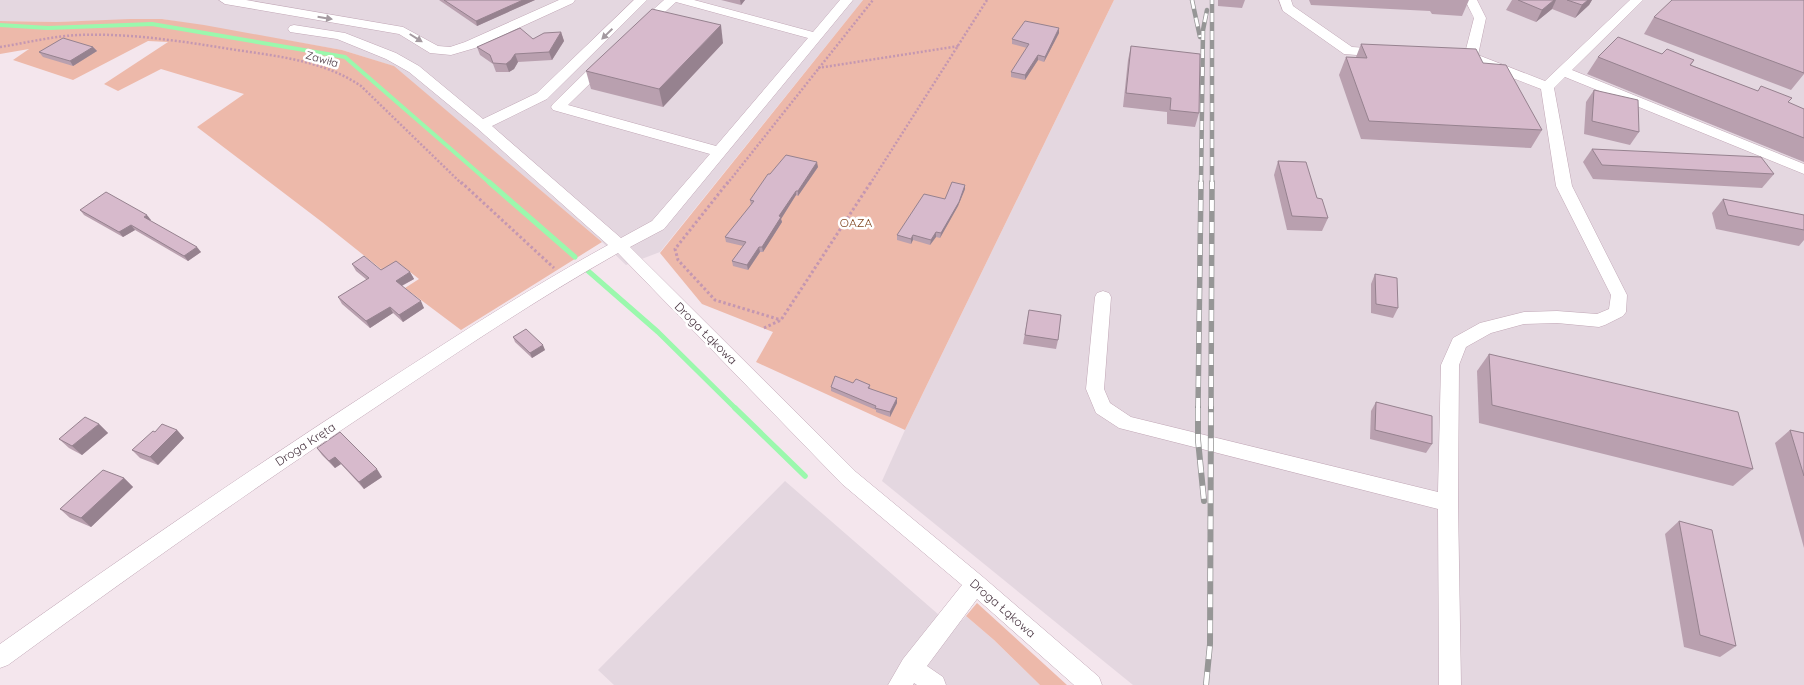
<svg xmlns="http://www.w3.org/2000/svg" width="1804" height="685" font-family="Quicksand,sans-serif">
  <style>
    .industrial { fill: #e4d7e0 }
    .green { fill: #edb9aa }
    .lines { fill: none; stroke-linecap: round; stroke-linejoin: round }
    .stream-far2 { stroke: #9bf8ad; stroke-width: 4 }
    .stream-far1 { stroke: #9bf8ad; stroke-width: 5 }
    .stream { stroke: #9bf8ad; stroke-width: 5.5 }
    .minor-casing { stroke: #c1a7b6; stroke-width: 1 }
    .path-far1 { stroke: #c497b1; stroke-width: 2.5; stroke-dasharray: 2 2; stroke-linecap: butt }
    .path { stroke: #c497b1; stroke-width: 3; stroke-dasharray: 2.5 2.5; stroke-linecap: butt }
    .minor { fill: #fff; fill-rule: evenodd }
    .rail-far2-casing { stroke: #969696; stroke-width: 4.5 }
    .rail-far1-casing { stroke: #969696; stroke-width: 5.5 }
    .rail-casing { stroke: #969696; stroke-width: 6 }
    .rail-far2 { stroke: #fff; stroke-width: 3; stroke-dasharray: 9; stroke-linecap: butt }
    .rail-far1 { stroke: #fff; stroke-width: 4; stroke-dasharray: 11; stroke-linecap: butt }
    .rail { stroke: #fff; stroke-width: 4.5; stroke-dasharray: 13; stroke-linecap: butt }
    .wall { fill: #b9a0af }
    .shaded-wall { fill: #96828f }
    .building { fill: #d7bacc; stroke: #96828f }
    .oneway { fill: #a49aa0 }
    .labels { text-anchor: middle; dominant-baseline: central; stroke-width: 5; stroke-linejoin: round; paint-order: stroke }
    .far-street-label { font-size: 11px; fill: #483440; stroke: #fff }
    .park-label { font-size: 12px; fill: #804721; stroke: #fff }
    .street-label { font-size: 12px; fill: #483440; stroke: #fff }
  </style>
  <rect width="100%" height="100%" fill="#f4e6ed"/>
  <g class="industrial">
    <polygon points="0,0 863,0 660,252 626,265 602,242 393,66 342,50 162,19 57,22 2,21 0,21"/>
    <polygon points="1114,0 1804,0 1804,685 1133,685 882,481 905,430"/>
    <polygon points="785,481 954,628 966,616 994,640 1040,685 614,685 598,670"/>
  </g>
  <g class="green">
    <polygon points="863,0 1114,0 905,430 756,362 773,332 702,304 660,253"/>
    <polygon points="130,19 162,19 204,25 342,50 394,66 602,242 461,330 405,288 419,279 400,264 386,273 322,222 197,127 244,94 161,69 118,91 104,84 168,42 148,41 73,80 13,60 29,49 0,54 0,21 57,22"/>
    <polygon points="977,603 1067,685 1040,685 994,640 966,616"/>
  </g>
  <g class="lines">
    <polyline class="stream-far2" points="0,25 48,28 152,24 345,57 491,184"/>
    <g class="stream-far1">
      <polyline points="489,182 575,257"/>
      <polyline points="587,270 658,332 736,409"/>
    </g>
    <polyline class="stream" points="735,408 805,476"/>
    <g class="minor-casing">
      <g id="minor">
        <polygon points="219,0 246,0 403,27 438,46 450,47 465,42 559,0 575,0 573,3 475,48 451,55 430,53 399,34 225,4"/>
        <path d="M634,0H647L547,99L492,126L621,238L652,221L710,154L553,110L551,107L553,104L601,57H611L613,60L611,63L568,105L716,146L808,38L676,2L645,30H637L635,27L637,24L664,0H694L813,32L840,0H853L664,229L630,247L856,472L983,577L1099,677L1102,685H1074L977,599L927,666L943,677L946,685H917L914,683L913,685H888L903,659L962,585L842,484L618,253C537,299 459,351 382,403C255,487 131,575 8,665L0,668V644C121,558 243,474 368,393C447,342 526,290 608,245L477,128L409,72L386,59L337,39L290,32L288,29L290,26L294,25L345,33L396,53L419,66L483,119L537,93Z"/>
        <polygon points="1279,0 1291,0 1293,6 1352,47 1382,49 1389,53 1382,57 1344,54 1283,11"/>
        <polygon points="1465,0 1477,0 1486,18 1478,55 1545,81 1630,0 1643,0 1572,70 1804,164 1804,174 1565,77 1554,88 1572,186 1627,295 1626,312 1623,316 1605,325 1599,327 1557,323 1524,324 1491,333 1466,347 1459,365 1458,503 1461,685 1439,685 1438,509 1119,428 1096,413 1086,389 1095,297 1097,293 1103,291 1109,293 1111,297 1104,389 1110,403 1131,417 1438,492 1441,365 1453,338 1480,323 1524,312 1557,311 1597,314 1609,309 1611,295 1556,186 1541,89 1469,61 1455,60 1453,57 1455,54 1465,53 1474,18"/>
      </g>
    </g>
    <g class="path-far1">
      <path d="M0,47C26,43 53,36 79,35C130,33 180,41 230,49C275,56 323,60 361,86L462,184"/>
      <polyline points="818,68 959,46"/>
      <polyline points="727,184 873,0"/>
      <polyline points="870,184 987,0"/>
    </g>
    <g class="path">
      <polyline points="461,182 554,268"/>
      <polyline points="728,182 675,249 678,260 715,300 781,320"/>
      <polyline points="764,328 781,320 871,182"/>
    </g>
    <use href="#minor" class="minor"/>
    <g class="rail-far2-casing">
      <g id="rail-far2">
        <polyline points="1192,0 1200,37"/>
        <polyline points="1201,184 1203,30 1207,10"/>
        <polyline points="1212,184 1212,0"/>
      </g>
    </g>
    <g class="rail-far1-casing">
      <g id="rail-far1">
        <polyline points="1198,409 1201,182"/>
        <polyline points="1211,409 1212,182"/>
      </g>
    </g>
    <g class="rail-casing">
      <g id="rail">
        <polyline points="1198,408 1198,440 1204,501"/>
        <polyline points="1206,685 1210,644 1211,408"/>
      </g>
    </g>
    <use href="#rail-far2" class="rail-far2"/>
    <use href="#rail-far1" class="rail-far1"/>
    <use href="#rail" class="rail"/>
  </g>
  <g class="wall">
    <polygon points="439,0 535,0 477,26"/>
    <polygon points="721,0 745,0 741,5"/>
    <polygon points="1218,0 1245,0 1242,8 1218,6"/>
    <polygon points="1309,0 1469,0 1462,16 1432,14 1430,11 1311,5"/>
    <polygon points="1512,0 1592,0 1589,5 1575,18 1552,9 1536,22 1506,10"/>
    <polygon points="1804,0 1804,74 1791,90 1644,34 1654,17"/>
    <polygon points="561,32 564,41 552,60 518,62 514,69 509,72 496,72 493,64 480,55 477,47 533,39"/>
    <polygon points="1059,33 1044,62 1038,60 1025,80 1011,77 1011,72 1027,48 1012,44 1012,39"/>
    <polygon points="723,43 663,107 591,89 586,71"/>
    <polygon points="1361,44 1483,63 1542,130 1531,148 1361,139 1339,75 1346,57 1356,57"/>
    <polygon points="1131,46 1199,113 1195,127 1167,124 1167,112 1123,107 1128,60"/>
    <polygon points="93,47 97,51 73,66 43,57 39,52"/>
    <polygon points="1662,54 1694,60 1691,65 1804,109 1804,162 1587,74 1598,57"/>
    <polygon points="1594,90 1639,132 1630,145 1584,134 1586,102"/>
    <polygon points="1592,149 1774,174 1762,188 1593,179 1583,162"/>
    <polygon points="1278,161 1328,218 1322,231 1287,230 1274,175"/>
    <polygon points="818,167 798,196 796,195 781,219 782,222 763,252 760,252 748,270 733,266 732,261 743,246 726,242 725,237 751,205 750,200 770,174"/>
    <polygon points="965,189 958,206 940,238 936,237 930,245 913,240 911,244 897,240 897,235 945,199"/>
    <polygon points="1723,199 1804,215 1804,240 1799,246 1716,229 1712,213"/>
    <polygon points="80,210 151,220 150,221 201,252 188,261 135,230 123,237 84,215"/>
    <polygon points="352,264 381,270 410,272 414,279 402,286 424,308 403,322 393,313 370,328 342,304 338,297 367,280 356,271"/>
    <polygon points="1375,274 1398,308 1393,318 1371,313 1371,284"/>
    <polygon points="1029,310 1058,340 1056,349 1023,344"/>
    <polygon points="513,337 545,350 532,358 515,342"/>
    <polygon points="1489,354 1753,469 1733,486 1479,423 1477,371"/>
    <polygon points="853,383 870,385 870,389 897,398 897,403 890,417 876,412 876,410 831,391 831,387"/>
    <polygon points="1376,402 1432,444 1426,453 1370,439 1371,411"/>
    <polygon points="99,424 108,433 82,455 69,448 59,439"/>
    <polygon points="177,430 184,438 158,465 140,458 132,450"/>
    <polygon points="1790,430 1804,433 1804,548 1775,443"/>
    <polygon points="317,448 382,477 364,489 341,464 335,468 322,455"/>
    <polygon points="124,478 133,487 91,527 70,518 60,509"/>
    <polygon points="1679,521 1736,646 1720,657 1684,647 1665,534"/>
  </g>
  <g class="shaded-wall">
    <polygon points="523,0 535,0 477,26 476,21"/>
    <polygon points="740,0 745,0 741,5"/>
    <polygon points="1554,0 1556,0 1552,9 1536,22 1542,10"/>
    <polygon points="1588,0 1592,0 1589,5 1575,18 1582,5"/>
    <polygon points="721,25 723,43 663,107 659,89"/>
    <polygon points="1059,28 1059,33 1044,62 1045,57"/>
    <polygon points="561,32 564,41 552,60 549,52"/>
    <polygon points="93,47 97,51 73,66 70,61"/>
    <polygon points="515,54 518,62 514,69 509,72 506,64"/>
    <polygon points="1038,55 1038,60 1025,80 1025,75"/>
    <polygon points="817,162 818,167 798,196 798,191"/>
    <polygon points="965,185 965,189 958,206 940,238 941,233"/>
    <polygon points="796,191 796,195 781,219 782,222 763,252 762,247 779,216"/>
    <polygon points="147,215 151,220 147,222 144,217"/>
    <polygon points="131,225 135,230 123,237 119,232"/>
    <polygon points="936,232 936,237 930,245 931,240"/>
    <polygon points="913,235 913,240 911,244 911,239"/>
    <polygon points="197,247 201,252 188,261 184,256"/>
    <polygon points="759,247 760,252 748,270 747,265"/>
    <polygon points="410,272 414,279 399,287 396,281"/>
    <polygon points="421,301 424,308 403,322 399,315"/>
    <polygon points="390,307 393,313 370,328 366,321"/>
    <polygon points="543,345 545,350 532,358 530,353"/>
    <polygon points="897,398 897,403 890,417 890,412"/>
    <polygon points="99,424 108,433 82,455 72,446"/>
    <polygon points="177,430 184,438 158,465 150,457"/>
    <polygon points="335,457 341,464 335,468 329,461"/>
    <polygon points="377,469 382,477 364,489 359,482"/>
    <polygon points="124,478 133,487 91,527 81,518"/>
  </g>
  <g class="building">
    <polygon points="444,0 523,0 476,21"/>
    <polygon points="1518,0 1554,0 1542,10"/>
    <polygon points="1567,0 1588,0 1582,5"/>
    <polygon points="1672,0 1804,0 1804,73 1654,17"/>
    <polygon points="652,9 721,25 659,89 586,71"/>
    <polygon points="1025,21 1059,28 1045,57 1038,55 1025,75 1011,72 1029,44 1012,39"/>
    <polygon points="520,28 533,39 544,33 561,32 549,52 515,54 511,60 506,64 493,63 490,55 477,47"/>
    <polygon points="1618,37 1662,54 1667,49 1694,60 1690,65 1758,91 1761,86 1792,98 1788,102 1804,109 1804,138 1598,57"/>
    <polygon points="63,38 93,47 70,61 39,52"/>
    <polygon points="1361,44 1476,49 1483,63 1506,65 1542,130 1369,121 1346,57 1367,58"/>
    <polygon points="1131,46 1200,54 1199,113 1170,110 1171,98 1126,93"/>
    <polygon points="1594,90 1638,100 1639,132 1592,121"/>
    <polygon points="1592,149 1761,157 1774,174 1602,165"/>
    <polygon points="786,155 817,162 798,191 796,191 779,216 781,217 762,247 759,247 747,265 732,261 746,242 725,237 754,201 750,200 768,174 770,174"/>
    <polygon points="1278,161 1306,162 1317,198 1322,199 1328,218 1292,216"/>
    <polygon points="952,182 965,185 959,202 941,233 936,232 931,240 913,235 911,239 897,235 924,194 945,199"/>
    <polygon points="106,192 147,215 144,217 197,247 184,256 131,225 119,232 80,210"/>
    <polygon points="1723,199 1804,215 1804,230 1728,215"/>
    <polygon points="364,256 381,270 396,261 410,272 396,281 421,301 399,315 390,307 366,321 338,297 369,278 352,264"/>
    <polygon points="1375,274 1397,278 1398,308 1376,304"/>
    <polygon points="1029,310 1061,315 1058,340 1025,335"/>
    <polygon points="526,329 543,345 530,353 513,337"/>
    <polygon points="1489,354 1738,412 1753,469 1492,405"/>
    <polygon points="835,376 853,383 856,379 870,385 868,388 897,398 890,412 875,408 876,406 831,387"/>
    <polygon points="1376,402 1432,416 1432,444 1375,430"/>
    <polygon points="85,417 99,424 72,446 59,439"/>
    <polygon points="162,424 177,430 150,457 132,450 153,431 155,432"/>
    <polygon points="1790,430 1804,433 1804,476"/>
    <polygon points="340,432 377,469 359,482 335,457 329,461 317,448"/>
    <polygon points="103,470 124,478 81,518 60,509"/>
    <polygon points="1679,521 1712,530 1736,646 1700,635"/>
  </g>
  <defs><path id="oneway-solid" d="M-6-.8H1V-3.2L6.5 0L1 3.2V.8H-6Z" transform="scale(1.25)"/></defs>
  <g class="oneway">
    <use href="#oneway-solid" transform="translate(325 18) rotate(9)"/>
    <use href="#oneway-solid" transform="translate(607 34) rotate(136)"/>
    <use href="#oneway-solid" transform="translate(416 38) rotate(32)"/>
  </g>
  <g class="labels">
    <g class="far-street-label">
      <text transform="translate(322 59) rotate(16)">Zawiła</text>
    </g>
    <g class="park-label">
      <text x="856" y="222">OAZA</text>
    </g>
    <g class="street-label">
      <text transform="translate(706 333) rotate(45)">Droga Łąkowa</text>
      <text transform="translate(305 444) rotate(-33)">Droga Kręta</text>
      <text transform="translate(1003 608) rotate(41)">Droga Łąkowa</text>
    </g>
  </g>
</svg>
